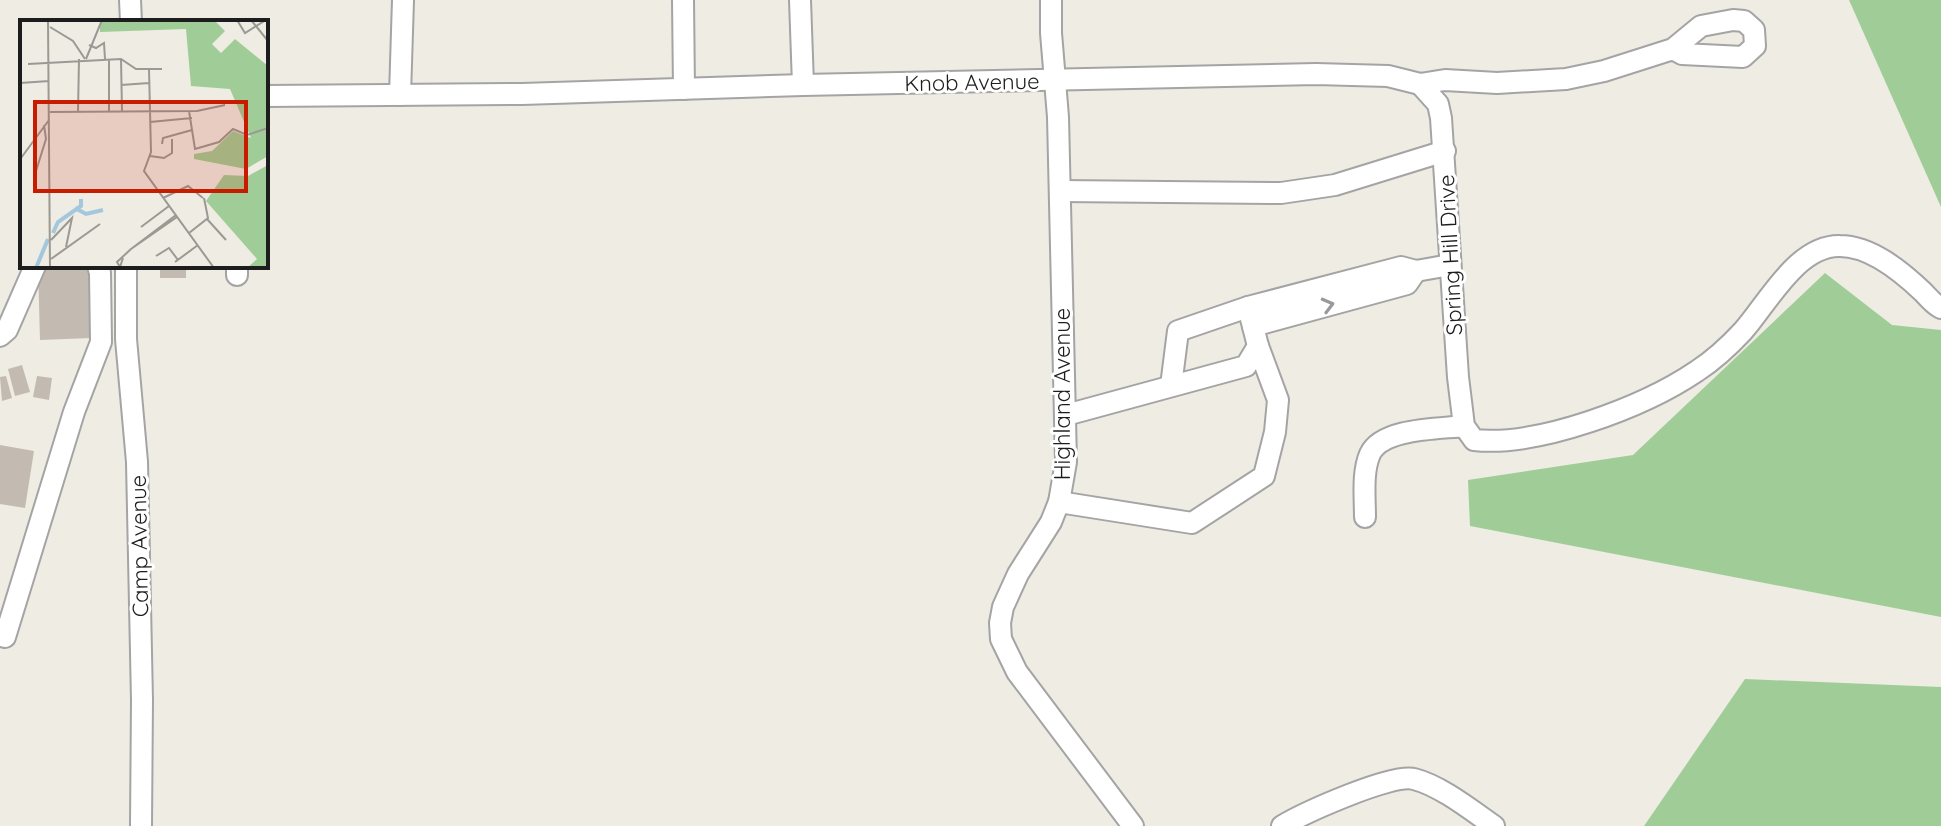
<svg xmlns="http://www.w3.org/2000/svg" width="1941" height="826" font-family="Quicksand,sans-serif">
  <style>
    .forest { fill: #a0cd97 }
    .building { fill: #c3bbb2 }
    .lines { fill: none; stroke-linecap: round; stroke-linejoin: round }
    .minor-casing { stroke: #a4a4a4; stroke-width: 24 }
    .minor { stroke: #fff; stroke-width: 20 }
    .oneway { stroke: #999 }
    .labels { text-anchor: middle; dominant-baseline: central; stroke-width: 6; stroke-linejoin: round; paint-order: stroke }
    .street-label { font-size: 22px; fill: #1d1d1d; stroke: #fff }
    .inset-river { fill: none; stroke: #a3c7dc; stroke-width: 4 }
    .inset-road { fill: none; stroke: #9a9994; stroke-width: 2 }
    .view { fill: #c81c01; fill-opacity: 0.15; stroke: #c81c01; stroke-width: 4 }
    .inset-edge { fill: none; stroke: #1d1d1d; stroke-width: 4 }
  </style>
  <rect width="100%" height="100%" fill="#eeece3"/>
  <g class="forest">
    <polygon points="1849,0 1941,0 1941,207"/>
    <polygon points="1825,273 1892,325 1941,330 1941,617 1470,526 1468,480 1633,455"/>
    <polygon points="1745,679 1941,687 1941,826 1644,826"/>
  </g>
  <g class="building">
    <rect x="160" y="266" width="26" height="12"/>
    <polygon points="89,267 91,338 40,340 38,268"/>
    <polygon points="22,365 30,392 15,396 8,369"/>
    <polygon points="6,376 12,398 2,401 0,377"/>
    <polygon points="37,376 52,378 49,400 33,397"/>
    <polygon points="0,445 34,451 25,508 0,504"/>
  </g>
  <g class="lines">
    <g class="minor-casing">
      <g id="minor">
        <polyline points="130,0 131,22"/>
        <polyline points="683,0 684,89"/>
        <polyline points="800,0 803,85"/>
        <polyline points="1051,0 1051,33 1058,117 1066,462 1059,502 1051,522 1018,574 1003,607 1000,623 1001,639 1017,672 1133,826"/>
        <path d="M1420,84L1438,104L1441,118L1458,377L1464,426L1474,440C1538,447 1644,407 1697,371C1714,360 1730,345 1743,331C1768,303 1797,245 1840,246C1871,246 1902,272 1923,292C1929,298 1933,304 1941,308"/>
        <polyline points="400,95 403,0"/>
        <polyline points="266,96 522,94 803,85 1316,74 1388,76 1420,84 1445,80 1497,83 1566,79 1604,71 1673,49 1701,26 1733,20 1744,21 1754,30 1755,46 1743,57 1682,54 1673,49"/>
        <polyline points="1060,191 1281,193 1335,185 1445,151"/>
        <polyline points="126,266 126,339 137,462 142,700 141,826"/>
        <polyline points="237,266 237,275"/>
        <polyline points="1253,326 1407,284 1416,271"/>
        <polyline points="0,336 7,330 35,266"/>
        <polyline points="1171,386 1178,331 1248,307 1401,267 1416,271 1450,265"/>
        <polyline points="1066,415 1246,366 1258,346 1248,307"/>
        <polyline points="1059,502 1192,523 1264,476 1275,432 1278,400 1258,346"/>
        <path d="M1365,517C1365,498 1362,472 1370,454C1382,428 1439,429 1464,426"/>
        <polyline points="5,637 74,412 101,342 100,273 98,266"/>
        <path d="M1282,826C1304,813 1392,773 1414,779C1441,786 1471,810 1494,826"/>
      </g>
    </g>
    <use href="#minor" class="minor"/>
  </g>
  <defs><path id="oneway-chevron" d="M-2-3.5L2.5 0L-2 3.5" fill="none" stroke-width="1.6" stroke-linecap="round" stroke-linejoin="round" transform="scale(2)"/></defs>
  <use class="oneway" href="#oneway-chevron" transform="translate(1328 305) rotate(-15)"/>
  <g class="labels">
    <g class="street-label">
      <text transform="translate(972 82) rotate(-1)">Knob Avenue</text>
      <text transform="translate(1450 255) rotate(-93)">Spring Hill Drive</text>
      <text transform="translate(1062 394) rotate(-90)">Highland Avenue</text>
      <text transform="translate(139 546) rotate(-91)">Camp Avenue</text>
    </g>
  </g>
  <g transform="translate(20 20)">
    <rect width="248" height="248" fill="#eeece3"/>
    <path d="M80,0H194L205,11L192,24L201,33L215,19L248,46V136L226,149L174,139V134L192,131L213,111L231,118L210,69L171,66L166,9L80,12ZM248,145V248H227L237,239L186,181L204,155L228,156Z" fill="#a0cd97"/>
    <path class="inset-river" d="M55,188L66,194L83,190M33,213L38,202L61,186V179M16,248L28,219"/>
    <path class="inset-road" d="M28,0L30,248M217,0L225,13L246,0M231,0L248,21M30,7L53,21L65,39M69,25L76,28L84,23L85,39M66,39L82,0M89,39V91M101,39L102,91M8,44L101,39L116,49H142M129,49L131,132L124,151L194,248M0,63L29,61M101,65L129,63M169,91L175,129L199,122L213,109L227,115L248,108M30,92L177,91L205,85L196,87M58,92L59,39M130,102L172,98M142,124L143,118L172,110M130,136L144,138L152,133V119M1,138L29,100M16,151L26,119L24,105M143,178L168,166L183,178M156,195L111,229L157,197M187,199L206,220M121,207L149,186M169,213L188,198L184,178M31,220L52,198L46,227M136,236L149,228L158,240M103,238L100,247L97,242L111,229M31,239L80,204M155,242L178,225"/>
    <path class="view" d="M15,82H226V171H15Z"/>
    <rect width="248" height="248" class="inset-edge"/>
  </g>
</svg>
